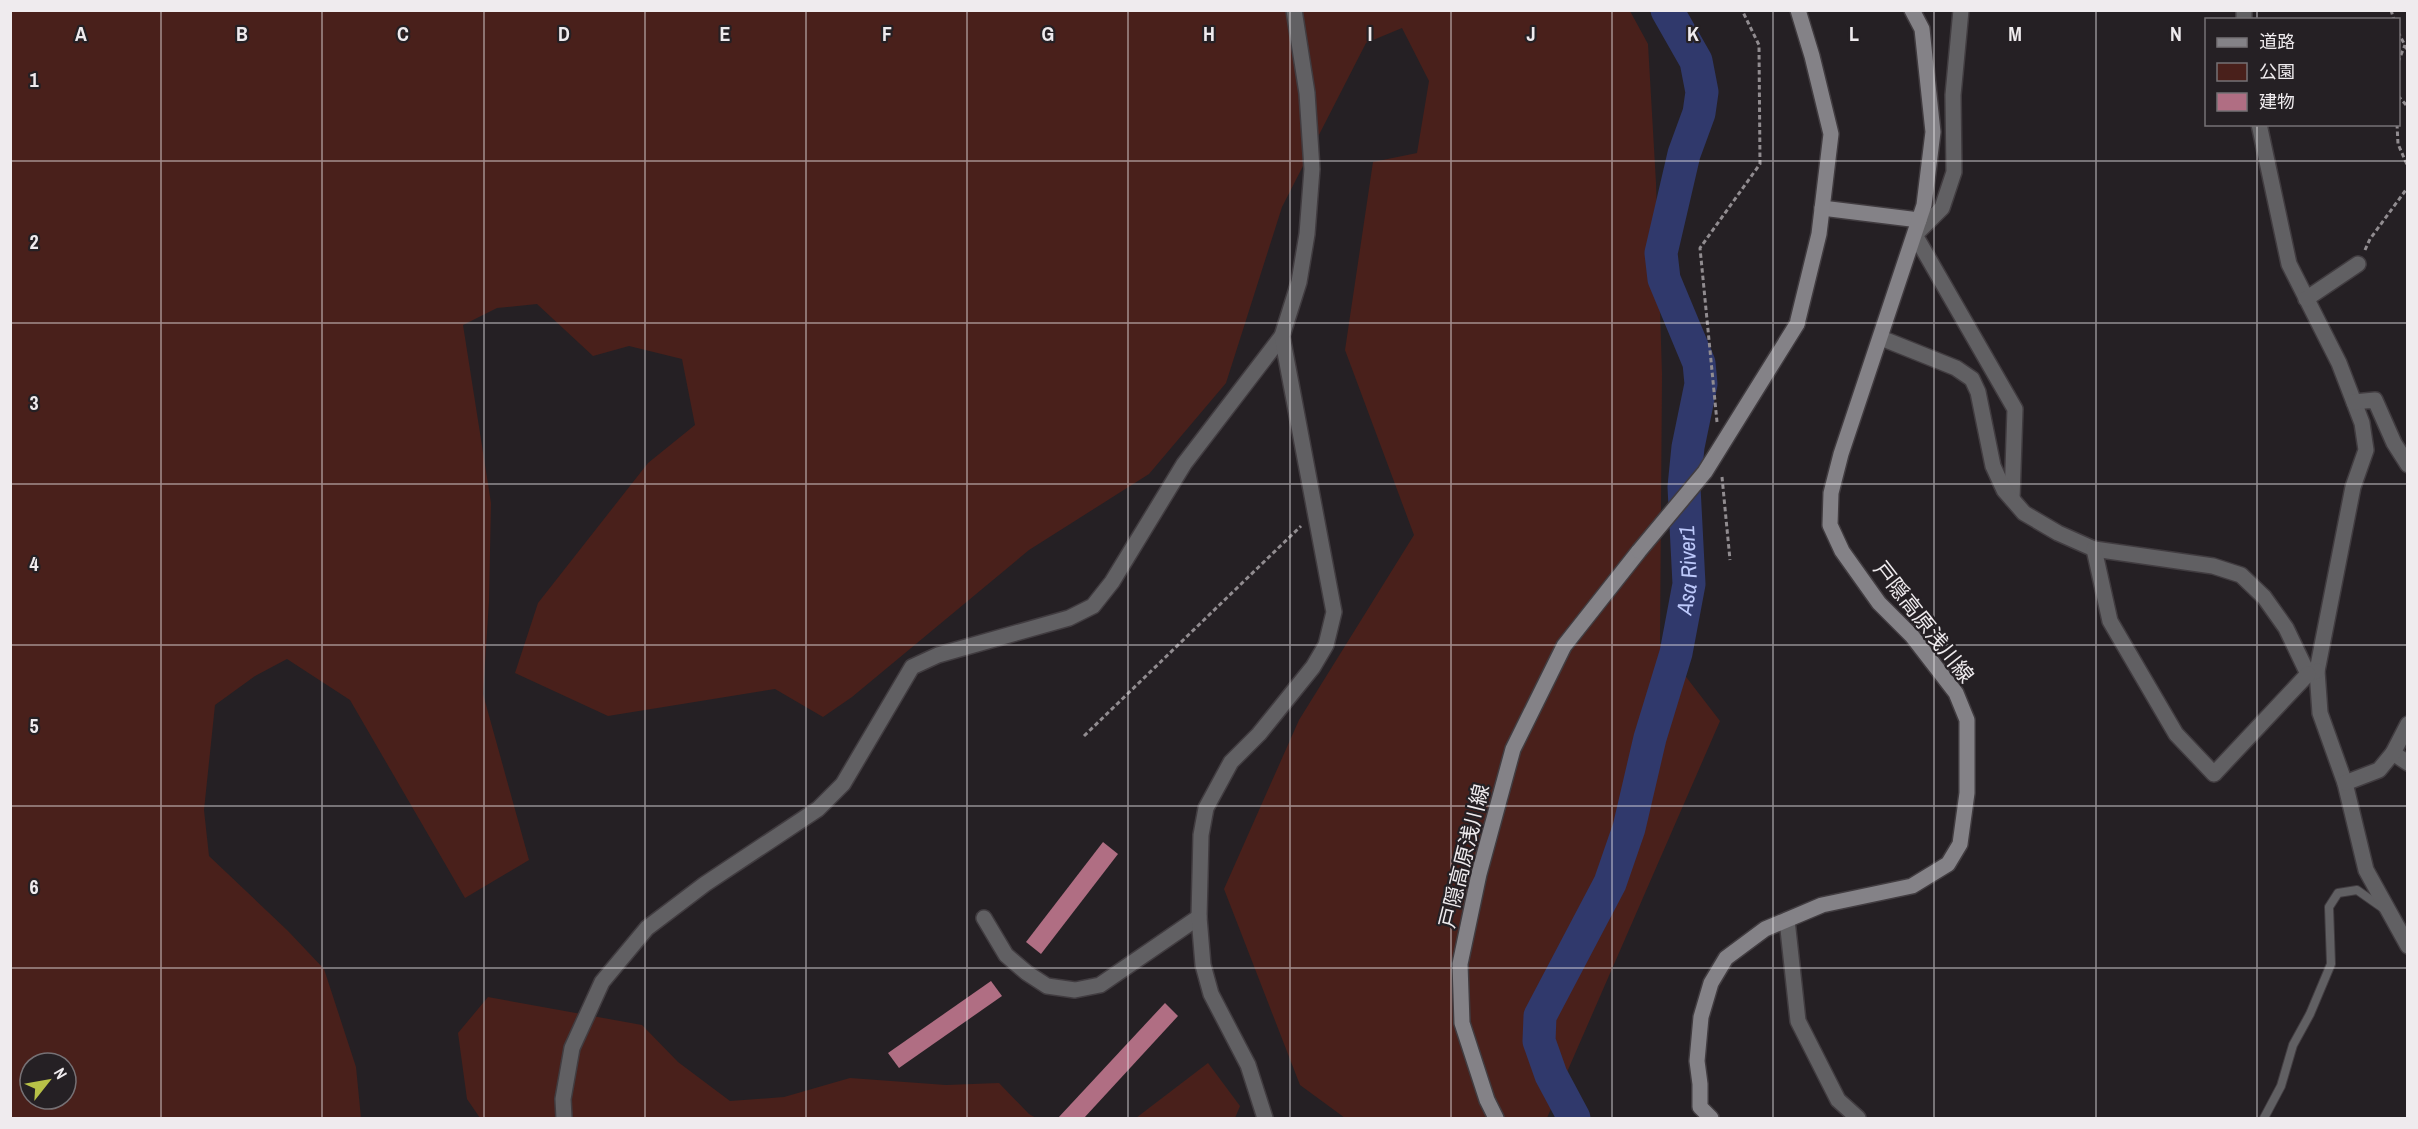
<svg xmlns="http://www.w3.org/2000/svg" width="2418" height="1129" font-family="'Archivo Narrow','Noto Sans JP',sans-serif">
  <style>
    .green { fill: #49201b; fill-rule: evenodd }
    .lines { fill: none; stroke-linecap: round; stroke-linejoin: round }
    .river { stroke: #30396c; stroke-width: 33 }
    .building { fill: #b06e83 }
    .lane-casing { stroke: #413c40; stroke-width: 10 }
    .street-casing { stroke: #413c40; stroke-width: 18 }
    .secondary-casing { stroke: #413c40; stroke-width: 18 }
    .path { stroke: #918c90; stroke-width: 3; stroke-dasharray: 4.5 3; stroke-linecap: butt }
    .lane { stroke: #616063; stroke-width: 8 }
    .street { stroke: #616063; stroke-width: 15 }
    .secondary { stroke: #848287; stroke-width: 15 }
    .secondary-bridge-casing { stroke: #413c40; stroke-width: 18; stroke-linecap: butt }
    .secondary-bridge { stroke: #848287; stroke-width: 15 }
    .grid { fill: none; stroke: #efebee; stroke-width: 1.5; stroke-opacity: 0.55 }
    .labels { text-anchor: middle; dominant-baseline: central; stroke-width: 4.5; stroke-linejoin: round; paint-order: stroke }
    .street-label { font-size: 21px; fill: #efebee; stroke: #252024 }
    .water-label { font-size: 22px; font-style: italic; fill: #bdc9fb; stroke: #252024 }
    .grid-label { font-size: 20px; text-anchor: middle; font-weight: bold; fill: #efebee; stroke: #252024; stroke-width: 4.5; stroke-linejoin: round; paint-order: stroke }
  </style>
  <rect width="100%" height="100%" fill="#252024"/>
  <g class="green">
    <path d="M10,11H1630L1648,44L1656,183L1662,374L1660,643L1720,721L1547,1118H1345L1300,1085L1224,889L1299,720L1414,535L1345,350L1373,162L1417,153L1429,81L1402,28L1366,43L1282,207L1226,383L1149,474L1029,550L852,697L823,717L775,689L608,716L515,673L538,603L648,463L695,425L682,359L629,346L593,356L537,304L497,308L463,325L491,503L489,601L483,694L529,860L465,898L350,700L287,659L255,676L215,705L204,810L209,856L288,931L324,969L356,1067L361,1118H11ZM30,1063H66V1099H30Z"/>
    <polygon points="488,997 642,1025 678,1062 730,1101 784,1097 850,1078 946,1085 999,1083 1029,1114 1036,1118 480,1118 467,1099 458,1033"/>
    <polygon points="1208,1063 1240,1106 1235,1118 1136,1118"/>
  </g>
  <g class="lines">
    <path class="river" id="s1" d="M1574,1118L1551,1075L1539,1041L1540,1016L1610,883L1629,828L1650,738L1676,653L1689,584L1684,487L1688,447L1701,384L1699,363L1664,279L1661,253L1684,154L1699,113L1702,92L1696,61L1667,10"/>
  </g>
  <g class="building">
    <polygon points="1103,842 1118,854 1041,954 1026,942"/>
    <polygon points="991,981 1002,996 899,1068 888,1053"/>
    <polygon points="1165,1003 1178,1016 1084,1118 1058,1118"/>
  </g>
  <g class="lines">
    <g class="lane-casing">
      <polyline id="lane" points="2264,1118 2281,1086 2293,1045 2310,1014 2331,964 2329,907 2338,893 2357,890 2384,909"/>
    </g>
    <g class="street-casing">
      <g id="street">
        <polyline points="1961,10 1953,95 1954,172 1942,208 1915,235 2015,409 2012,499"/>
        <polyline points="2244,10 2244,20"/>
        <polyline points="2259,124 2289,264 2339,363 2362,423 2366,450 2353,487 2317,671 2320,713 2345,783 2366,870 2408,946"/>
        <polyline points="2306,299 2358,264"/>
        <polyline points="1881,338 1956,368 1972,379 1978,392 1993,466 2004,490 2024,513 2058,533 2094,549 2213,566 2241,575 2264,597 2286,628 2308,674 2317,671"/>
        <polyline points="2354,402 2375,400 2394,443 2408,465"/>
        <polyline points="2094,549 2110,621 2176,734 2214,774 2308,674"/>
        <polyline points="2393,753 2408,763"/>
        <polyline points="2345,783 2379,770 2393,753 2408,724"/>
        <polyline points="984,918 1006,955 1027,973 1047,986 1075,990 1100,985 1199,917"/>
        <polyline points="1787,920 1798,1021 1838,1100 1858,1118"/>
        <polyline points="564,1118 563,1099 572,1048 602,982 647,928 705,884 818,809 843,784 912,667 938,655 1069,618 1093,606 1112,582 1184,464 1282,336"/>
        <polyline points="1265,1118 1248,1065 1211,994 1203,965 1199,917 1201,835 1206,808 1231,762 1259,734 1313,667 1326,645 1334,612 1282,336 1299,282 1307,234 1312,169 1307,93 1294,10"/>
      </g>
    </g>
    <g class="secondary-casing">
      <g id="secondary">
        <polyline points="1822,208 1919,220"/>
        <polyline points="1797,324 1819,234 1831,134 1812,56 1798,10"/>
        <polyline points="1496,1118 1487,1100 1462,1023 1460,964 1479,874 1513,749 1564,646 1639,551"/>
        <polyline points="1711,1118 1700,1107 1700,1084 1697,1061 1701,1017 1711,983 1726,958 1765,929 1822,905 1912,886 1948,864 1960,844 1967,793 1967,720 1956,693 1912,636 1879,603 1842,551 1830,525 1831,493 1841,454 1924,205 1933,132 1922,29 1912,10"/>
      </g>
    </g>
    <g class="path">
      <polyline points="2391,10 2394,20"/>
      <polyline points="2398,32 2408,51"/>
      <polyline points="2398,62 2405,45"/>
      <polyline points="2398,96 2408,107"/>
      <polyline points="2397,124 2398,144 2408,167"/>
      <polyline points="2365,250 2370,239 2408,187"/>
      <polyline points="1717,422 1700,248 1760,164 1759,45 1742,10"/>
      <polyline points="1722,477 1730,560"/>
      <polyline points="1084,736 1301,526"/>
    </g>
    <use href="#lane" class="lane"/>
    <use href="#street" class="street"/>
    <use href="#secondary" class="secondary"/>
    <g class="secondary-bridge-casing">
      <polyline id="secondary-bridge" points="1639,551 1705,472 1797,324"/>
    </g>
    <use href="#secondary-bridge" class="secondary-bridge"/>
  </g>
  <path class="grid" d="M161,10V1118M322,10V1118M484,10V1118M645,10V1118M806,10V1118M967,10V1118M1128,10V1118M1290,10V1118M1451,10V1118M1612,10V1118M1773,10V1118M1934,10V1118M2096,10V1118M2257,10V20M2257,124V1118M10,161H2408M10,323H2408M10,484H2408M10,645H2408M10,806H2408M10,968H2408"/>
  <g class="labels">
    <g class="street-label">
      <text transform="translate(1924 622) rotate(52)">戸隠高原浅川線</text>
      <text transform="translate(1464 856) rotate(-76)">戸隠高原浅川線</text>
    </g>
    <g class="water-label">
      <text stroke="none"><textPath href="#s1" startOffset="584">Asa River1</textPath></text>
    </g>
  </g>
  <g class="grid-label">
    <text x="81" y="41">A</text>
    <text x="242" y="41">B</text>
    <text x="403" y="41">C</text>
    <text x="564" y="41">D</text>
    <text x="725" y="41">E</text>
    <text x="887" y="41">F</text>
    <text x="1048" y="41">G</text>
    <text x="1209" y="41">H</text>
    <text x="1370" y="41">I</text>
    <text x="1531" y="41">J</text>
    <text x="1693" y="41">K</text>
    <text x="1854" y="41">L</text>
    <text x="2015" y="41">M</text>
    <text x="2176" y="41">N</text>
    <text x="34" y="87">1</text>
    <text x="34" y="249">2</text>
    <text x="34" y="410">3</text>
    <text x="34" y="571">4</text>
    <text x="34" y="733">5</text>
    <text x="34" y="894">6</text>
  </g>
  <rect width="2418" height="1129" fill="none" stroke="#efebee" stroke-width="24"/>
  <rect x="2205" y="18" width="195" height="108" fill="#252024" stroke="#767175" stroke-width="1.5"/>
  <rect x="2217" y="38" width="30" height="9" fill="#848287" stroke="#767175" stroke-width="1.5"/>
  <text x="2259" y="48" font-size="18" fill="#efebee">道路</text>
  <rect x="2217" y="63" width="30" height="18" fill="#49201b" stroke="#767175" stroke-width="1.5"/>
  <text x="2259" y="78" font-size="18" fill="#efebee">公園</text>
  <rect x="2217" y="93" width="30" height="18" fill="#b06e83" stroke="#767175" stroke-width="1.5"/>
  <text x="2259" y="108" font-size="18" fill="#efebee">建物</text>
  <g transform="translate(48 1081) rotate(59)"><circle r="28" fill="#252024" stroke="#767175" stroke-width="1.5"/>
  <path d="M0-4.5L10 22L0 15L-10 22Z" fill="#b8c147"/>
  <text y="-9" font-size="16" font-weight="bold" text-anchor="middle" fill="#efebee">N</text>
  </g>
</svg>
